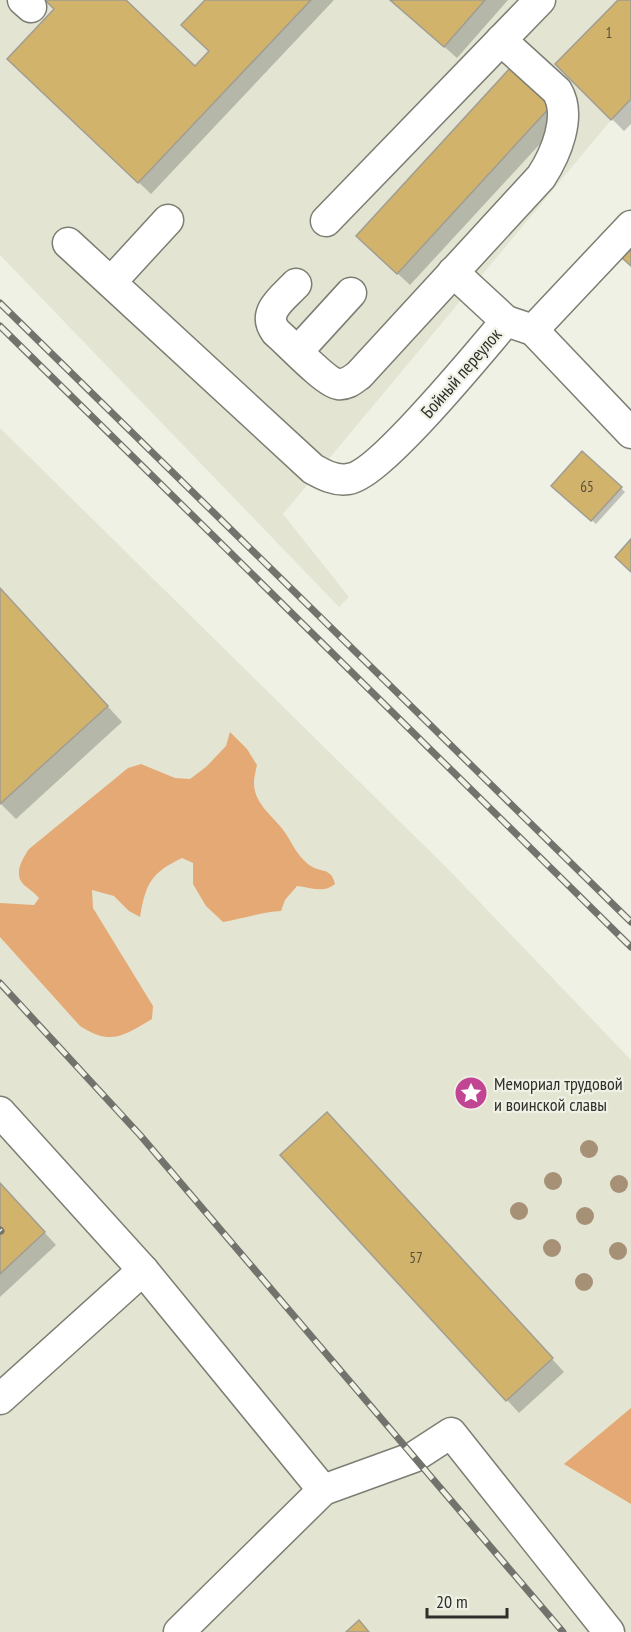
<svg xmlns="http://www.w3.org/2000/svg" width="631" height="1632" font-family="'PT Sans Narrow',sans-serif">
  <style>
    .built { fill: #e3e5d2 }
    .forest { fill: #e4a975 }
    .shadow { fill: #0003 }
    .building { fill: #d2b36b; stroke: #a19d92; stroke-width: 1.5 }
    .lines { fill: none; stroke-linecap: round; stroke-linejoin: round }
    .minor-casing { stroke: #7c7e73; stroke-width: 33 }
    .minor { stroke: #fff; stroke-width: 30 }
    .rail-casing { stroke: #72736c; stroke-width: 7 }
    .rail { stroke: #eff1e5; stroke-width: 4.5; stroke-dasharray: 14; stroke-linecap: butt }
    .tree { fill: #a69177 }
    .labels { text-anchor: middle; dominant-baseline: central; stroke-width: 4.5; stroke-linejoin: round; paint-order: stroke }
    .number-label { font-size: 15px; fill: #574f3a }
    .street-label { font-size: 18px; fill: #2e2e2a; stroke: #eff1e5 }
    .poi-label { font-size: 18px; fill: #2e2e2a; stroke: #eff1e5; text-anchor: start }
  </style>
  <rect width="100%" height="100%" fill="#eff1e5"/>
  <g class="built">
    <polygon points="0,0 631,0 611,120 283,514 349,597 339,607 0,255"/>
    <polygon points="0,428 450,871 631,1060 631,1632 0,1632"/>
  </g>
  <g class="forest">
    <path d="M230,732L247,749L257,765C256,770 254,777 254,783C254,805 275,817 286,834C293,845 297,855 308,864C320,874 331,866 335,884C323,894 311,887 297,886L285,900L281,911C261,912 243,919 223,922L206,906L193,884V863L182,858C151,873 146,883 140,917L129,911L114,896L92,890L93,908L153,1006L152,1019C123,1036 111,1046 80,1026L0,937V903L34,905L39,898C34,892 30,890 24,885C13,875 22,859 29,849L128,768L141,764L175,778L190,779L206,767L226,746Z"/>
    <polygon points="631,1408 631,1504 564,1464"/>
  </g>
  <g class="shadow">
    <polygon points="46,0 124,0 195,68 211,51 207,0 334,0 151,194 21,71 56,9"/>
    <polygon points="392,0 508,0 457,58"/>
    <polygon points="620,0 631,0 631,124 624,131 557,64"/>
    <polygon points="511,70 563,119 410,285 370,248"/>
    <polygon points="582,453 625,492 596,524 553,486"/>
    <polygon points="0,589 122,722 16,819 0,803"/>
    <polygon points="339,1126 564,1372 519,1413 282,1155"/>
    <polygon points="0,1184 56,1245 0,1297"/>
  </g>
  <g class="building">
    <polygon points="45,0 126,0 195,66 209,51 181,25 205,0 311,0 138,183 7,59 54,9"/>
    <polygon points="390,0 485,0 444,47"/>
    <polygon points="618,0 631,0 631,99 611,120 555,64"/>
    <polygon points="511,67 552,105 397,274 356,236"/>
    <polygon points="631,249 631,266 622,258"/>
    <polygon points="582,451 622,487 591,521 551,486"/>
    <polygon points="631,539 631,572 615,557"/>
    <polygon points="0,588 108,706 0,804"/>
    <polygon points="327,1112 553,1358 506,1401 280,1155"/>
    <polygon points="0,1183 45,1232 0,1274"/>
    <polygon points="359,1620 369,1632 346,1632"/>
  </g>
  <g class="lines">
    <g class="minor-casing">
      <g id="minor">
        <polyline points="23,0 31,7"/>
        <polyline points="326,221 540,0"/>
        <path d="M68,243L313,469C324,475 335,481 348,479C379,476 481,350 506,321L533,330L631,226"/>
        <polyline points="453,272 506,321"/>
        <polyline points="111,282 168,220"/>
        <path d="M296,284C283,298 261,312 276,332C288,342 325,382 338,384C347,385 352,380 359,375L541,177C556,154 572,116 557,91L501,40"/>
        <polyline points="533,330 631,433"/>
        <polyline points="298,351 351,293"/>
        <polyline points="0,1112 143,1270 323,1490 414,1457 451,1433 609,1632"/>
        <polyline points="0,1399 143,1270"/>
        <polyline points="179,1632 323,1490"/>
      </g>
    </g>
    <use href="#minor" class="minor"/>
    <g class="rail-casing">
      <g id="rail">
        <polyline points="0,303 631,922"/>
        <polyline points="0,326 631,947"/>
        <polyline points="0,983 140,1135 563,1632"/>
        <polyline points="0,1230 1,1231"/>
      </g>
    </g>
    <use href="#rail" class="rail"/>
  </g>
  <g class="tree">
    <circle cx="589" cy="1149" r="9"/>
    <circle cx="553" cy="1181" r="9"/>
    <circle cx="619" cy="1184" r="9"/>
    <circle cx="519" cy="1211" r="9"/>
    <circle cx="585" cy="1216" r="9"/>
    <circle cx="552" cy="1248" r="9"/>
    <circle cx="618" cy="1251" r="9"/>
    <circle cx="584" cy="1282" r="9"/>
  </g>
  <defs>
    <g id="sight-disc" transform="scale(1.725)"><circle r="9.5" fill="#c24594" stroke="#eff1e5"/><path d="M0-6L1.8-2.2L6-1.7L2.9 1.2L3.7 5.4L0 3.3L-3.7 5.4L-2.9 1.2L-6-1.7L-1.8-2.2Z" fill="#fff"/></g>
  </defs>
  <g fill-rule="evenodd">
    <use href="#sight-disc" x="471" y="1093"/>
  </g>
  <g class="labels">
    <g class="number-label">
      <text x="609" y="32">1</text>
      <text x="587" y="486">65</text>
      <text x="416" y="1257">57</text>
    </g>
    <g class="street-label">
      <text transform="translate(461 373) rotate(-49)">Бойный переулок</text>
    </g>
    <g class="poi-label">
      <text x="494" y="1083">Мемориал трудовой<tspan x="494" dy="21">и воинской славы</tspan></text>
    </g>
  </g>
  <path d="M427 1608v9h80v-9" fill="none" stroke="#2e2e2a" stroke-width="3"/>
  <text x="436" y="1608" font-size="18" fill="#2e2e2a" stroke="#eff1e5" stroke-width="4.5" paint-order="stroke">20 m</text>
</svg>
